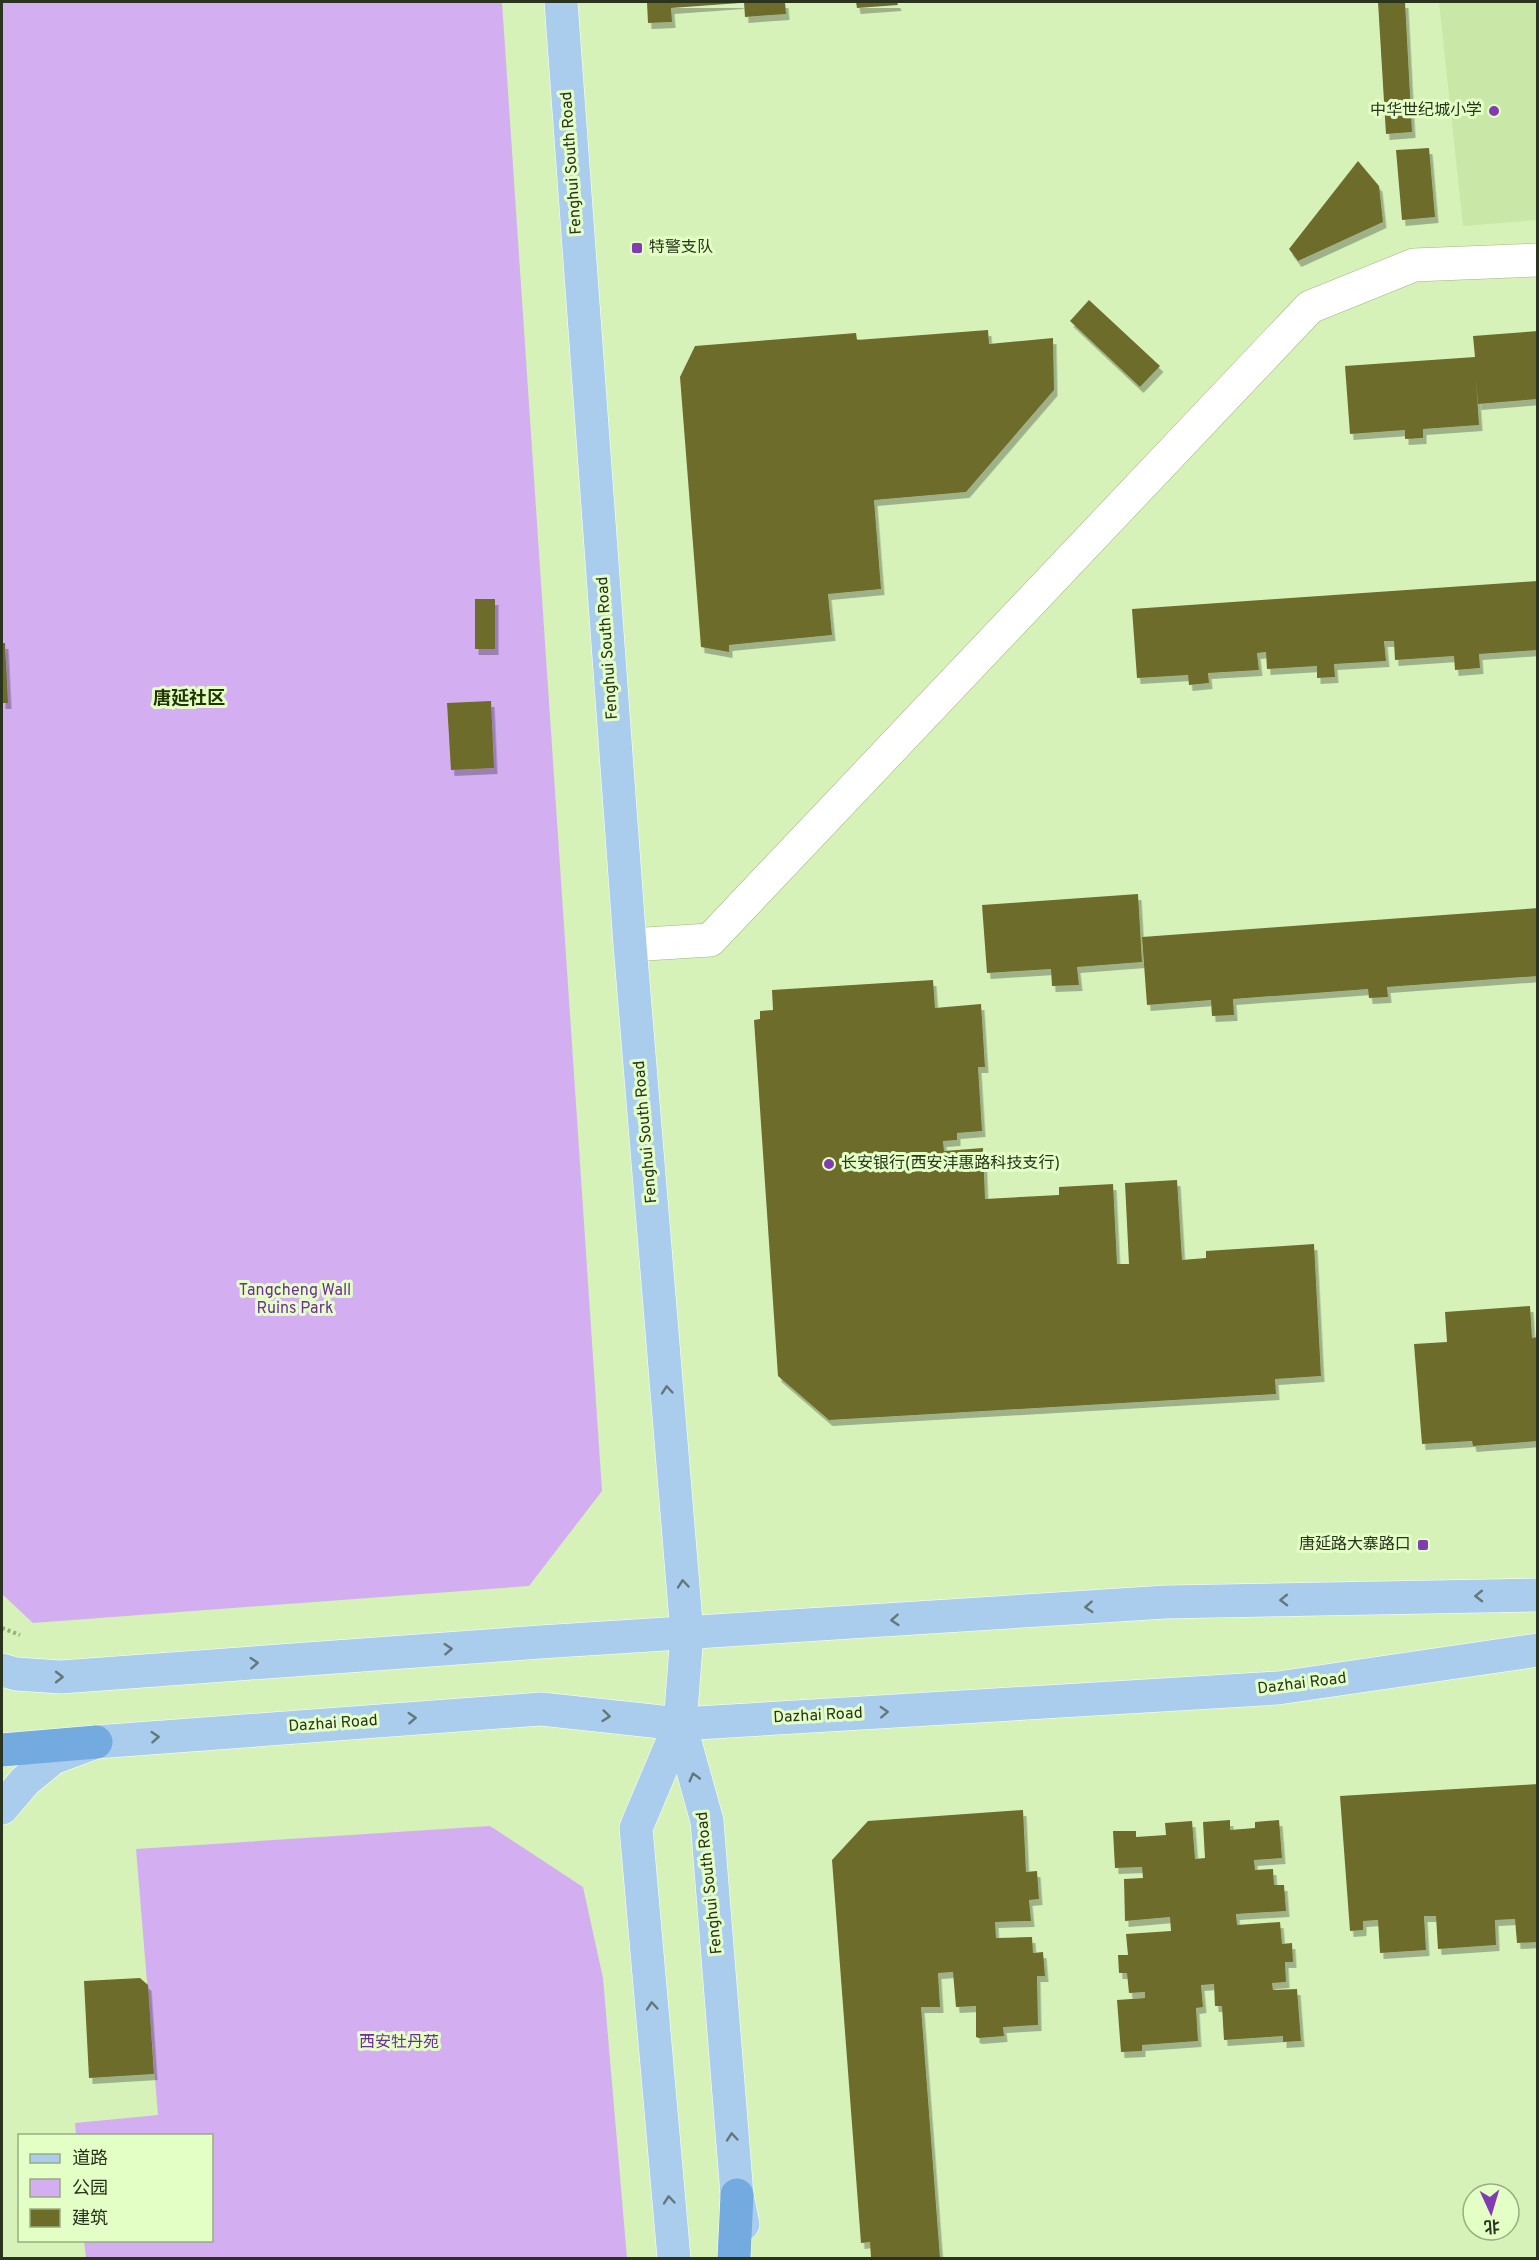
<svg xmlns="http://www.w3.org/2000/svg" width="1539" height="2260" font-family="Overpass,'Noto Sans SC',sans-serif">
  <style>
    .built { fill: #c9e7a7 }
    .green { fill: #d3aff2 }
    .building { fill: #6d6c29; filter: url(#shadow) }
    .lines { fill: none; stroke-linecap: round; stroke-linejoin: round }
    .minor-casing { stroke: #9db67f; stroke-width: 34 }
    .major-casing { stroke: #fff; stroke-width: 34 }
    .highway-casing { stroke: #fff; stroke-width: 34 }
    .path { stroke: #97ac80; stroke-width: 4; stroke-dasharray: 3 3; stroke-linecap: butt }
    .minor { stroke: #fff; stroke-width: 33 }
    .major { stroke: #abcded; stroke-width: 33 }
    .highway { stroke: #73abe1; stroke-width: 33 }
    .oneway { stroke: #64787b }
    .poi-dot { fill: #803cb0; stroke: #e4ffc6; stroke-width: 2 }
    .labels { text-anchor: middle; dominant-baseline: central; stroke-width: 6; stroke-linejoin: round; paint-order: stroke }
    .poi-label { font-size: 16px; fill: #29331d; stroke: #e4ffc6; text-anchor: end }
    .street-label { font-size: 16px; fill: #29331d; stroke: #e4ffc6 }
    .park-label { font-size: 16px; fill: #702b9e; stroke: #e4ffc6 }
    .neighbourhood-label { font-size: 18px; font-weight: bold; fill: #203300; stroke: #e4ffc6 }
  </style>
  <defs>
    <filter id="shadow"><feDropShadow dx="3.5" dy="6" stdDeviation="0" flood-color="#0004"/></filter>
  </defs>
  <rect width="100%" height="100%" fill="#d7f2b9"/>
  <polygon class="built" points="1439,2 1537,2 1537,220 1463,226"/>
  <g class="green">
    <polygon points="2,2 502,2 602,1491 529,1586 33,1623 2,1594"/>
    <polygon points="490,1826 583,1887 603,1978 627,2258 86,2258 84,2241 212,2240 212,2136 76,2135 75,2123 158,2115 136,1849"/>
  </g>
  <g class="building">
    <polygon points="647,2 740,2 740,3 671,8 672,22 648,23"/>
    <polygon points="744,2 785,2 786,14 745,17"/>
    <polygon points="856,2 897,2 898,5 857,8"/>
    <polygon points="1378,2 1405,2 1412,132 1386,134"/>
    <polygon points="1429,148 1435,217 1402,220 1396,150"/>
    <polygon points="1358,161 1379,186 1383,222 1298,261 1289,249"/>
    <polygon points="1089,300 1160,366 1140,387 1070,321"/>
    <polygon points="988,330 989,344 1053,338 1054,390 966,492 874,500 881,589 828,594 832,635 729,645 729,652 701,647 680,377 695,346 856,333 857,340"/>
    <polygon points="1538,331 1538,399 1478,404 1476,380 1479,425 1423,429 1423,438 1405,439 1405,430 1350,434 1345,366 1475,357 1473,336"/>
    <polygon points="1538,581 1538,650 1479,654 1480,668 1455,670 1454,656 1395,660 1394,641 1384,641 1386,661 1334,664 1335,677 1317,678 1317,666 1267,669 1266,652 1257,653 1259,670 1208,673 1209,683 1189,685 1188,675 1137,678 1132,609"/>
    <rect x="475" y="599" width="20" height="50"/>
    <polygon points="2,643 5,643 8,703 2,703"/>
    <polygon points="491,701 494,768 451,770 447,703"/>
    <polygon points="1138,894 1142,962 1077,967 1079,985 1052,986 1051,969 987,973 982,905"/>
    <polygon points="1538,908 1538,976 1387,987 1388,997 1369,998 1368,989 1233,999 1234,1015 1212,1016 1211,1000 1147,1005 1142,937"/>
    <polygon points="933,980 935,1008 981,1004 985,1067 978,1067 982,1131 957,1133 957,1140 943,1141 944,1151 983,1148 985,1199 1059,1195 1059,1187 1113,1184 1117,1264 1129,1264 1125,1183 1177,1180 1182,1260 1206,1258 1206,1251 1314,1244 1321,1376 1275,1379 1276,1394 829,1420 778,1376 754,1020 760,1019 760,1011 773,1010 772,990"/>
    <polygon points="1530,1306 1532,1338 1538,1337 1538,1441 1473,1446 1472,1441 1422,1444 1414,1344 1447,1342 1445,1312"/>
    <polygon points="1538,1784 1538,1942 1517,1943 1515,1919 1495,1920 1496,1945 1438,1949 1436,1916 1424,1916 1426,1950 1380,1953 1378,1920 1363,1921 1363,1930 1350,1931 1340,1796"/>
    <polygon points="1023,1810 1026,1872 1037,1871 1039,1899 1029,1900 1031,1921 995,1922 996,1938 1032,1937 1033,1953 1043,1952 1045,1976 1037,1976 1038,2025 1003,2027 1004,2036 979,2038 976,2037 976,2006 956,2007 953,1972 938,1973 940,2007 921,2007 940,2258 871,2258 870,2242 861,2243 832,1860 868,1821"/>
    <polygon points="1230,1820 1230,1830 1255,1828 1255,1822 1279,1820 1282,1858 1254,1860 1255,1870 1273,1869 1274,1885 1284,1885 1286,1911 1236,1914 1237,1925 1280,1922 1282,1944 1292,1943 1293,1962 1285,1962 1286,1982 1272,1983 1273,1990 1297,1989 1301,2041 1283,2042 1283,2036 1224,2040 1222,2006 1215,2006 1214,1984 1201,1985 1203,2007 1196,2008 1198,2041 1142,2045 1142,2051 1121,2052 1117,2000 1145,1998 1145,1992 1129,1993 1127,1973 1119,1973 1118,1955 1128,1955 1126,1934 1171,1931 1170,1917 1125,1921 1124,1879 1143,1878 1142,1867 1115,1868 1113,1831 1136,1831 1136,1837 1166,1835 1165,1823 1192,1821 1195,1859 1205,1858 1203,1822"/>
    <polygon points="140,1978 148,1985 154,2074 89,2078 84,1981"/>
  </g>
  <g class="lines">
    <g class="minor-casing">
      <polyline id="minor" points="630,945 710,940 1310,307 1414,265 1538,260"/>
    </g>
    <g class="major-casing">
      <g id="major">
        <polyline points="561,2 630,945 687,1634 680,1724 707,1821 737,2195 743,2224"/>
        <polyline points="2,1670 16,1674 61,1677 540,1642 1166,1602 1538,1595"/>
        <polyline points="2,1808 25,1781 53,1758 96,1742 541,1709 680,1724 1278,1688 1538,1650"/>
        <polyline points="674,2258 636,1828 680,1724"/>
      </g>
    </g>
    <g class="highway-casing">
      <g id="highway">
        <polyline points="2,1750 96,1742"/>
        <polyline points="734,2258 737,2195"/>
      </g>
    </g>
    <polyline class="path" points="2,1628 20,1635"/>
    <use href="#minor" class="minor"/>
    <use href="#major" class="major"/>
    <use href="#highway" class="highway"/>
  </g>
  <defs><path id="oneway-chevron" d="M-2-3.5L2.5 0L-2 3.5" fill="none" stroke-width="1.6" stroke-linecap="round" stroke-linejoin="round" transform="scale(1.5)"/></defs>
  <g class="oneway">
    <use href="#oneway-chevron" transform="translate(667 1390) rotate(-95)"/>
    <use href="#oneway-chevron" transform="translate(683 1584) rotate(-95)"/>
    <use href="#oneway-chevron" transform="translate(1479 1596) rotate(179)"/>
    <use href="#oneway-chevron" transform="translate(1284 1600) rotate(179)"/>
    <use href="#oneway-chevron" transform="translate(1089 1607) rotate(176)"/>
    <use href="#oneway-chevron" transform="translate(895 1620) rotate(176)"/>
    <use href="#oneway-chevron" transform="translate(448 1649) rotate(-4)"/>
    <use href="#oneway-chevron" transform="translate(254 1663) rotate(-4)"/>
    <use href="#oneway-chevron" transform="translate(59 1677)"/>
    <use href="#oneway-chevron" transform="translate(884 1712) rotate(-3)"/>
    <use href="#oneway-chevron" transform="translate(606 1716) rotate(6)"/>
    <use href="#oneway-chevron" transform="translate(412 1718) rotate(-4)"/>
    <use href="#oneway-chevron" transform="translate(155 1737) rotate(-4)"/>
    <use href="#oneway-chevron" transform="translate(694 1777) rotate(-105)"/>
    <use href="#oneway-chevron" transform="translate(652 2006) rotate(-95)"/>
    <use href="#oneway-chevron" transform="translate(732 2137) rotate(-95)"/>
    <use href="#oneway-chevron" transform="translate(669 2200) rotate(-95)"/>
  </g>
  <g class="poi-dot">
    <circle cx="1494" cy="111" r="6"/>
    <rect x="631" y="242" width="12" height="12" rx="3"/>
    <circle cx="829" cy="1164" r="6"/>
    <rect x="1417" y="1539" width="12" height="12" rx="3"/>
  </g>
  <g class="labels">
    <g class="poi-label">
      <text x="1482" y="111">中华世纪城小学</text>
      <text x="649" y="248" text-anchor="start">特警支队</text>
      <text x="841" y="1164" text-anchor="start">长安银行(西安沣惠路科技支行)</text>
      <text x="1411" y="1545">唐延路大寨路口</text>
    </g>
    <g class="street-label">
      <text transform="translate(572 163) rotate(-94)">Fenghui South Road</text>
      <text transform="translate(608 648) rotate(-94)">Fenghui South Road</text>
      <text transform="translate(646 1132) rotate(-95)">Fenghui South Road</text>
      <text transform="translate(1302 1684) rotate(-7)">Dazhai Road</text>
      <text transform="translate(818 1716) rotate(-3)">Dazhai Road</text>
      <text transform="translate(333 1724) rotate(-4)">Dazhai Road</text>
      <text transform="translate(710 1883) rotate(-96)">Fenghui South Road</text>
    </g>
    <g class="park-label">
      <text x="295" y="1291">Tangcheng Wall<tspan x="295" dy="18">Ruins Park</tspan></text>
      <text x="399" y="2043">西安牡丹苑</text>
    </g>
    <g class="neighbourhood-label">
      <text x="189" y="699">唐延社区</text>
    </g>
  </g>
  <rect width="1539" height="2260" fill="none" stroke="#29331d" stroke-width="6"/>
  <rect x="18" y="2134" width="195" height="108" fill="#e4ffc6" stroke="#99ad82" stroke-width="1.5"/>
  <rect x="30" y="2154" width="30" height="9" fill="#abcded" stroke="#99ad82" stroke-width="1.5"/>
  <text x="72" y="2164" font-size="18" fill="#29331d">道路</text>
  <rect x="30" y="2179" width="30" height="18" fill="#d3aff2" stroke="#99ad82" stroke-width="1.5"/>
  <text x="72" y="2194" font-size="18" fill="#29331d">公园</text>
  <rect x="30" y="2209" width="30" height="18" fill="#6d6c29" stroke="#99ad82" stroke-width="1.5"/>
  <text x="72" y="2224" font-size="18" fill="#29331d">建筑</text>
  <g transform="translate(1491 2212) rotate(176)"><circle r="28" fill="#e4ffc6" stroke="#99ad82" stroke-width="1.5"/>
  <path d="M0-4.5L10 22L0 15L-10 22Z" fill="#803cb0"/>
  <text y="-9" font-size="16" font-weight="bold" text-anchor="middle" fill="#29331d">北</text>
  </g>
</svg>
